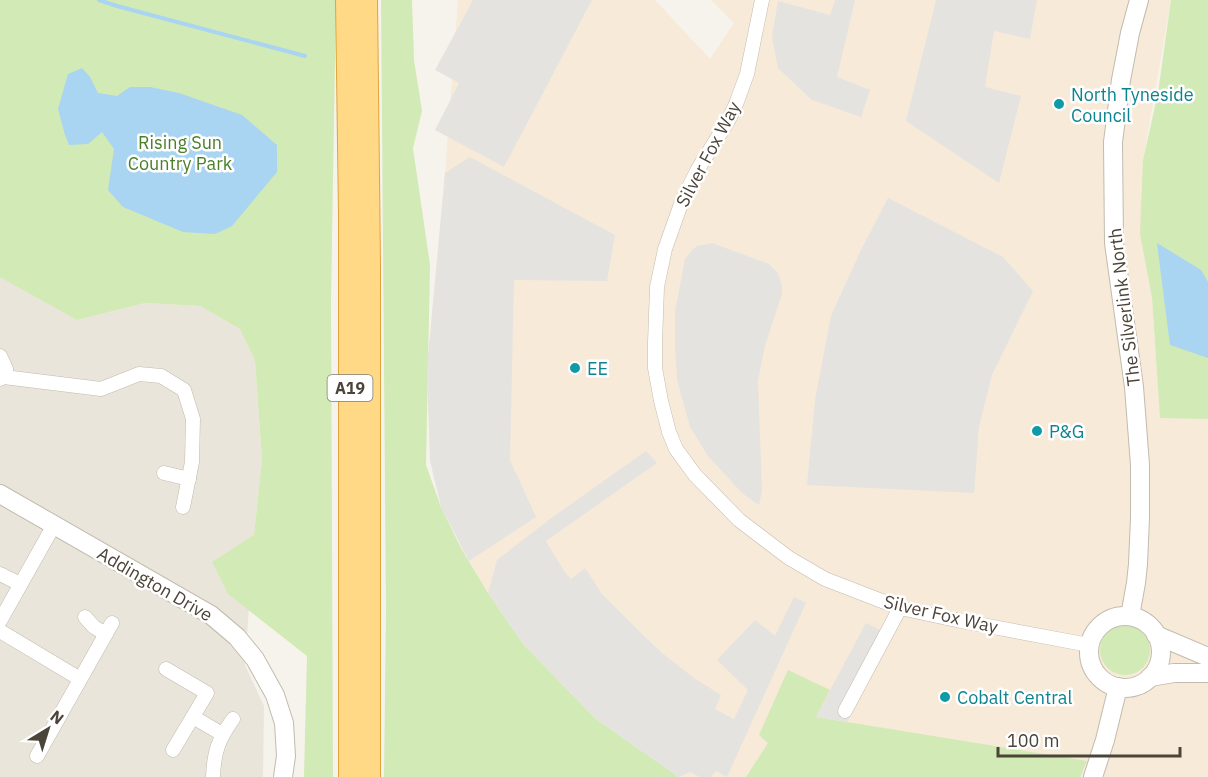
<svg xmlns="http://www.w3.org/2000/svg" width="1208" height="777" font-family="'IBM Plex Sans',sans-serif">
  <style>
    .residential { fill: #eae5da }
    .commercial { fill: #f7ead8 }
    .green { fill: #d2eab5 }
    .parking { fill: #e5e3e0 }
    .water { fill: #a9d4f2 }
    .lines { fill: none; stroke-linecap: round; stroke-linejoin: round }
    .stream { stroke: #a9d4f2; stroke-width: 4 }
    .minor-casing { stroke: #c2bbae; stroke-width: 15 }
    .tertiary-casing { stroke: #c2bbae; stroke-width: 20 }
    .trunk-casing { stroke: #e0a43c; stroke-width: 24 }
    .minor { stroke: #fff; stroke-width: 14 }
    .tertiary { stroke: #fff; stroke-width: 18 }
    .trunk { stroke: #ffd985; stroke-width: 22 }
    .culture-dot { fill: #0f9aa8; stroke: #fff; stroke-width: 2 }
    .labels { text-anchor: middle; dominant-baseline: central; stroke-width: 5; stroke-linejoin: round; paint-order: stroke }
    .shield { fill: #fff; stroke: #817c74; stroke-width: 1.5 }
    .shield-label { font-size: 16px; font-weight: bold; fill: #4b4439 }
    .culture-label { font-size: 18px; fill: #0d838f; stroke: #fff; text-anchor: start }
    .park-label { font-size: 18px; fill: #4a7f2a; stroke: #fff }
    .street-label { font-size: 18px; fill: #4b4439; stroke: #fff }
  </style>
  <rect width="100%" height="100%" fill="#f6f3ec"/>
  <polygon class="residential" points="0,275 77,320 145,303 200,306 240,329 255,361 262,460 254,535 245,665 264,706 263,777 0,777"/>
  <polygon class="commercial" points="458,0 655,0 710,59 734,23 711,0 1171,0 1143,160 1143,250 1152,298 1160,417 1208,419 1208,777 840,777 769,743 746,777 679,777 488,593 462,550 430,461 427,368 445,173"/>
  <g class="green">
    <polygon points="0,0 336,0 331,300 333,777 304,777 307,656 228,594 212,562 254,535 262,460 255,361 240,329 200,306 145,303 77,320 0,277"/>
    <polygon points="381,0 412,0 414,60 422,111 413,148 430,265 426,465 441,507 462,550 488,593 524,645 596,719 679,777 384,777 386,611"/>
    <polygon points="1171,0 1208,0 1208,419 1160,418 1152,298 1140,234 1143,160 1158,93"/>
    <circle cx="1125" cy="650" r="25"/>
    <polygon points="788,670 830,690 816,717 1087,761 1080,777 746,777 768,743 759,735"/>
  </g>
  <g class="parking">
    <polygon points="473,0 592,0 504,167 435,130 459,83 435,70"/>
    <polygon points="835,0 855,0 837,77 870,90 861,117 812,100 778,68 772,37 778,1 830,15"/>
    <polygon points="936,0 1037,0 1030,39 994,31 985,87 1021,96 999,183 906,121"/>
    <polygon points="470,157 615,235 607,281 514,280 510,460 536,517 469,561 441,507 430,461 427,368 445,173"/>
    <polygon points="888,198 1003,257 1033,291 992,375 979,427 974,493 807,485 815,400 831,316 860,252"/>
    <polygon points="712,243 769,264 778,273 782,285 782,294 765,346 758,381 762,491 759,505 742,493 708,456 690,427 677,380 675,346 675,311 685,259 691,251 697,246"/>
    <polygon points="646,451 657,463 546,541 564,571 571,579 585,568 602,594 643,635 662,653 694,678 721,695 715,709 734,719 748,690 717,660 755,620 775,636 794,597 806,603 727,777 716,771 711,777 700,777 690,772 679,777 596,719 524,645 488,593 497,560 550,519"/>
    <polygon points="866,623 892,636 847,722 816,717"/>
  </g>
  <g class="water">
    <polygon points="82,68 90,77 98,93 117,96 130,87 150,87 179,93 242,115 277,145 277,172 232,226 215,234 183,232 123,207 108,190 114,149 102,132 88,144 69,145 65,135 58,109 68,74"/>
    <polygon points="1157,243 1201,270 1208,282 1208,358 1170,345"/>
  </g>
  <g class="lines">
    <polyline class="stream" points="99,0 117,6 305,56"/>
    <g class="minor-casing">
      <g id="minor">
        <polyline points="762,0 747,74 736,104 728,121 698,169 682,201 665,249 657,287 655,343 655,368 661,401 669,432 676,449 695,475 739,520 789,558 825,579 900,608 961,621 1089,645"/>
        <polyline points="0,356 6,369 4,377"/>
        <polyline points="0,379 4,377 101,389 139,374 161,376 184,390 193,419 192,462 183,507"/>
        <polyline points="164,473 189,479"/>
        <polyline points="0,574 20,584"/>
        <polyline points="85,617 94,627 106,634"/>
        <polyline points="0,621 54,525"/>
        <polyline points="0,631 80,679"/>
        <polyline points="166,669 207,693 173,750"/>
        <polyline points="845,711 900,608"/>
        <polyline points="193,717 222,734"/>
        <polyline points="37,756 112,623"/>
        <path d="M213,777C214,752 218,740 233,719"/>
      </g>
    </g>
    <g class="tertiary-casing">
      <g id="tertiary">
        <polyline points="0,494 211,615 237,637 255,659 275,695 284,723 286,756 283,777"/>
        <polyline points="1130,616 1136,583 1138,564 1140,518 1140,465 1134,387 1114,243 1113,142 1121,80 1130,33 1139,0"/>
        <circle cx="1125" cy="652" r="36"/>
        <polyline points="1156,635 1208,657"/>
        <polyline points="1150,677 1174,673 1208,673"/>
        <polyline points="1093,777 1105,740 1118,687"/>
      </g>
    </g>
    <g class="trunk-casing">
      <g id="trunk">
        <polyline points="347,0 350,215 350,777"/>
        <polyline points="366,0 369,264 369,777"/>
      </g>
    </g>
    <use href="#minor" class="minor"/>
    <use href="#tertiary" class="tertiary"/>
    <use href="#trunk" class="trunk"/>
  </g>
  <g class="culture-dot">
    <circle cx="1059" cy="104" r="6"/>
    <circle cx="575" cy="368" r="6"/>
    <circle cx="1037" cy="431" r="6"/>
    <circle cx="945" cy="697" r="6"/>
  </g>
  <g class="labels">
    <rect class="shield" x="327.5" y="375" width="45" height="26" rx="4.5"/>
    <g class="shield-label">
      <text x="350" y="388">A19</text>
    </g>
    <g class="culture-label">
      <text x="1071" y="94">North Tyneside<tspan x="1071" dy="21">Council</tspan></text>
      <text x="587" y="368">EE</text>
      <text x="1049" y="431">P&amp;G</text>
      <text x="957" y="697">Cobalt Central</text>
    </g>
    <g class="park-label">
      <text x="180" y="142">Rising Sun<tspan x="180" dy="21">Country Park</tspan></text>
    </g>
    <g class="street-label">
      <text transform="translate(708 154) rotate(-62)">Silver Fox Way</text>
      <text transform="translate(1124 307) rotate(-97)">The Silverlink North</text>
      <text transform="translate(155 584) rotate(30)">Addington Drive</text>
      <text transform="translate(941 614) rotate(13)">Silver Fox Way</text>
    </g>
  </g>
  <g transform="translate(48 729) rotate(38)" stroke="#ffffff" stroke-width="4.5" paint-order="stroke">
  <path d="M0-4.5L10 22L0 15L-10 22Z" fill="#4b4439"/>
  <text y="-9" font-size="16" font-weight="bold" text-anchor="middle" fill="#4b4439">N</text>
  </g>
  <path d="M998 747v9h182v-9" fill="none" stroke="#4b4439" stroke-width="3"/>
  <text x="1007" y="747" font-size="18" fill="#4b4439" stroke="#ffffff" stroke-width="4.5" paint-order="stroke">100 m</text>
</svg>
